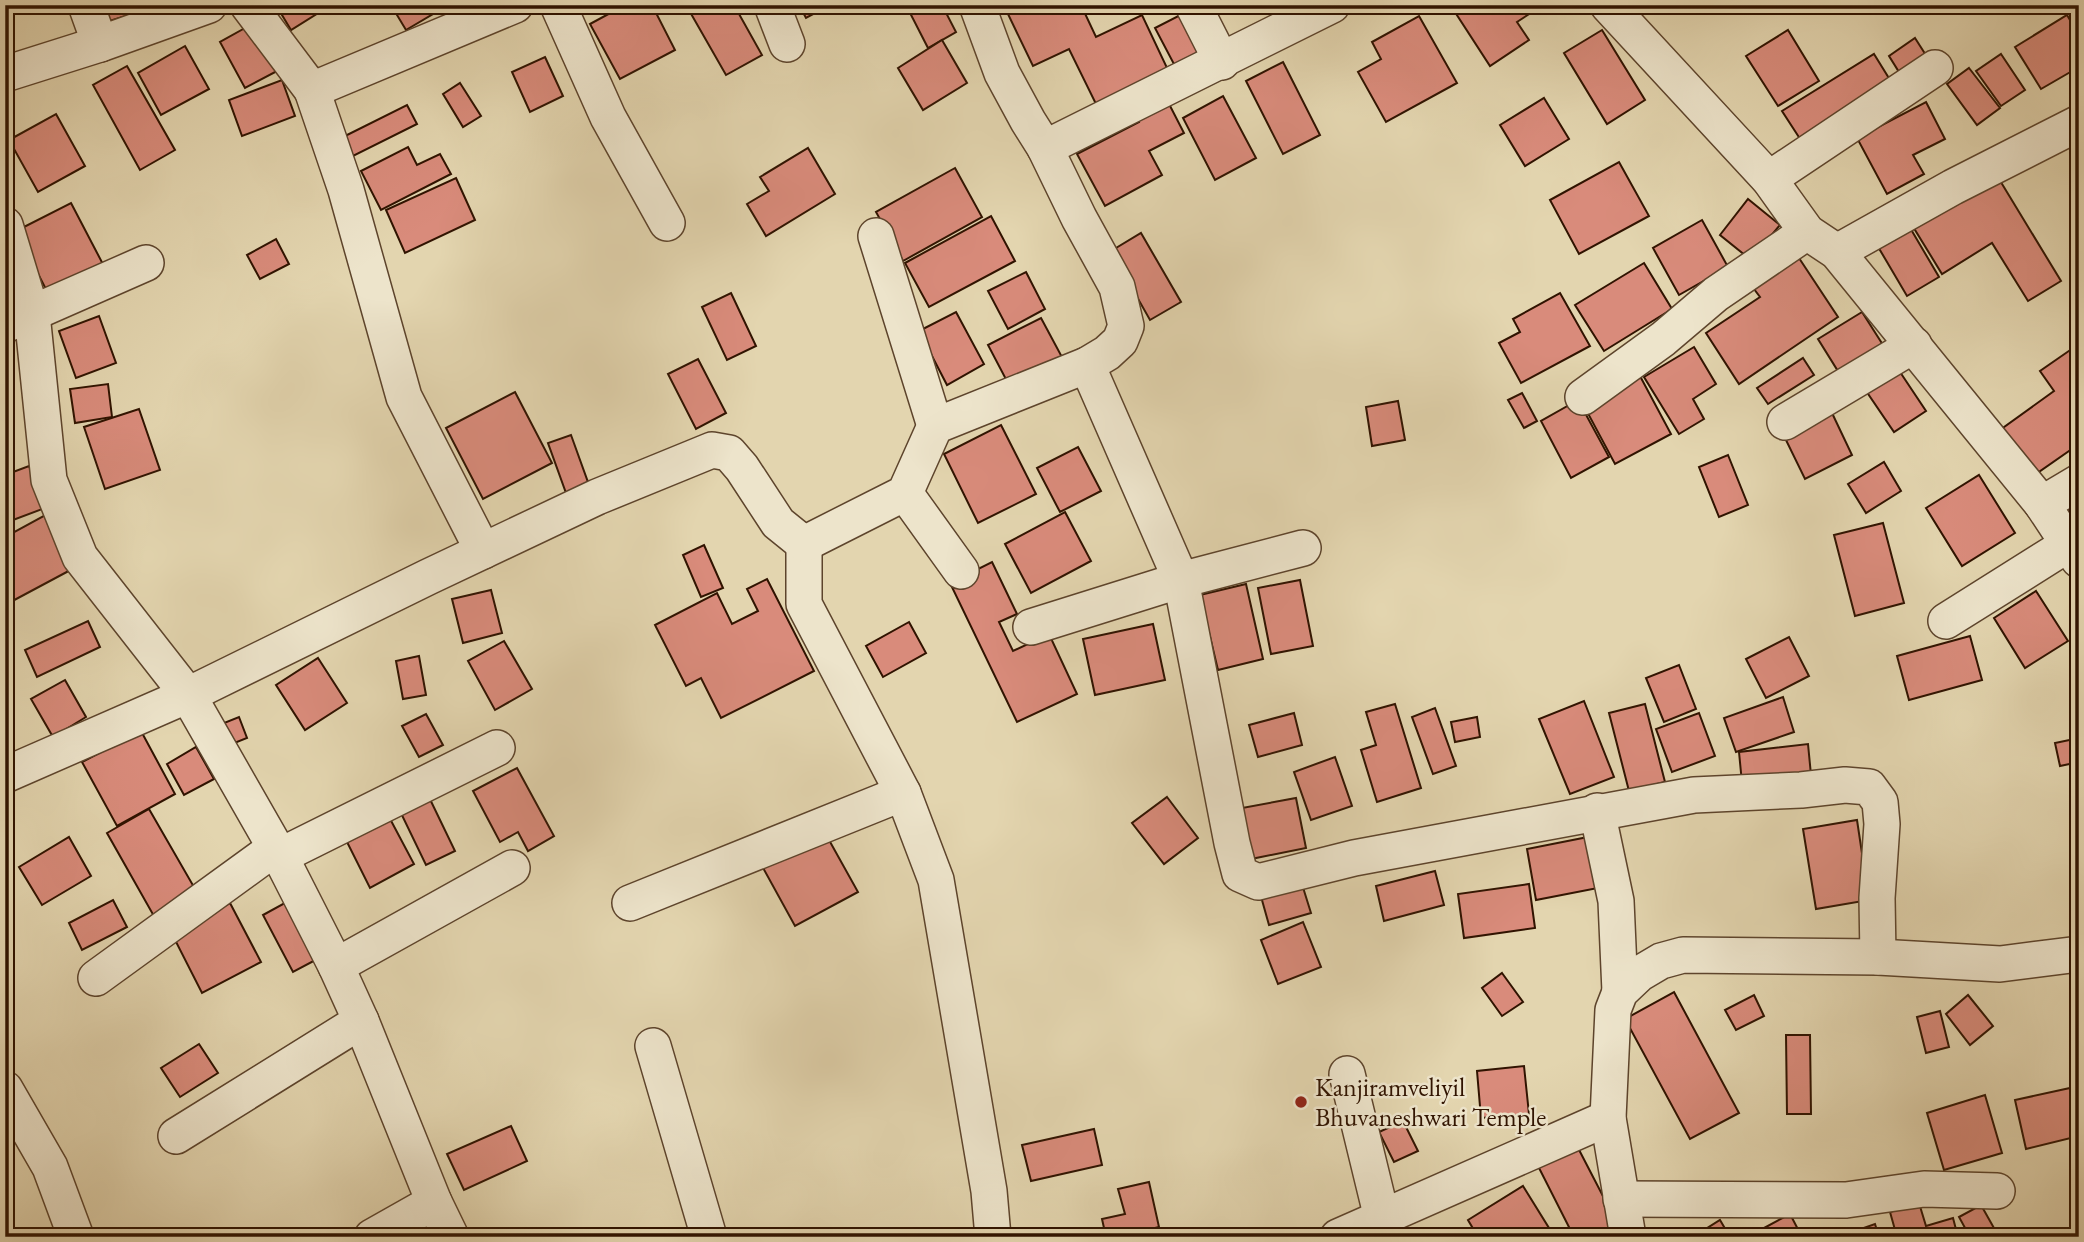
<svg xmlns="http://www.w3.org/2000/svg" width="2084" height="1242" font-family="'EB Garamond',serif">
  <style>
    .building { fill: #d98b7b; stroke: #301300; stroke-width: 2 }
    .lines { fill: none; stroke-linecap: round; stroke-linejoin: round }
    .minor-casing { stroke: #5d442c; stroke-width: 38 }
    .minor { stroke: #ede4cb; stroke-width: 35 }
    .poi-dot { fill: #8f2418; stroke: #ede4cb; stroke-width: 2.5 }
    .labels { text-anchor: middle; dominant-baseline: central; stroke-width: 5; stroke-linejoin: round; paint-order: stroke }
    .poi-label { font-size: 26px; fill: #301300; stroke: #ede4cb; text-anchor: start }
  </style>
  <rect width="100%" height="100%" fill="#e3d5af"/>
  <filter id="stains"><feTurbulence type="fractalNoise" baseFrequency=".00286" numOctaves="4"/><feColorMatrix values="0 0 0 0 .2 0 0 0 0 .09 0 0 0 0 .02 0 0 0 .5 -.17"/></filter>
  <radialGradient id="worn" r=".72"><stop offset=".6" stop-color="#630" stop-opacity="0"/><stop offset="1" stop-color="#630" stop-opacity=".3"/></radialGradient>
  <g class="building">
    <polygon points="98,5 162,5 103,23"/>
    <polygon points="276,5 331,5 291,30"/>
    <polygon points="391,5 435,5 438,11 406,30"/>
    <polygon points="625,5 652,5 675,50 620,79 590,24"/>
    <polygon points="686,5 734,5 762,55 726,75"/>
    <polygon points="799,5 830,5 806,18"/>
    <polygon points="916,5 942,5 956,32 928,48 908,9"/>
    <polygon points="1020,5 1081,5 1096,37 1142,15 1168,70 1096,104 1069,49 1033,66 1007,12"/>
    <polygon points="1459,5 1543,5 1517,22 1529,40 1490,66 1453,9"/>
    <polygon points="1741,5 1756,5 1746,12"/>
    <polygon points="1190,10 1211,50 1176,68 1155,28"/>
    <polygon points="2067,15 2079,35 2079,67 2041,89 2015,47"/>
    <polygon points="1419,16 1457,83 1386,122 1358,72 1381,59 1372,42"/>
    <polygon points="254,23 279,70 245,88 220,42"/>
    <polygon points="1602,30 1645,100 1607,124 1564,53"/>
    <polygon points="1788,30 1819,81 1778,106 1746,56"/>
    <polygon points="1915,38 1936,71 1909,88 1889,56"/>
    <polygon points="942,40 967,83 923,110 898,68"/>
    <polygon points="185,46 209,89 161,115 138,73"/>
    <polygon points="1874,54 1895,88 1804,145 1782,111"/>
    <polygon points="2001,54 2025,90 2001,106 1976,71"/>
    <polygon points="545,57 563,96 530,112 512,72"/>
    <polygon points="1283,62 1320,135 1283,154 1246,81"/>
    <polygon points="127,66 175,150 140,170 93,85"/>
    <polygon points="1969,68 2000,108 1977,125 1947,84"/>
    <polygon points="282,80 295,116 242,136 229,100"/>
    <polygon points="460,83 481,116 463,127 443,94"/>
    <polygon points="1223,96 1256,158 1215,180 1183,118"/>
    <polygon points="1544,98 1569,139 1525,166 1500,125"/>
    <polygon points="1167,100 1184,133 1149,151 1162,175 1105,206 1077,154 1139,122 1137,116"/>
    <polygon points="1926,102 1945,139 1913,155 1924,174 1887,194 1857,138"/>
    <polygon points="407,105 417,124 351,157 341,138"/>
    <polygon points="56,114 85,166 38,192 9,140"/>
    <polygon points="408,147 417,165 440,154 451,174 381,210 361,171"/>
    <polygon points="808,148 835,194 766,236 747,204 769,191 760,177"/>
    <polygon points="1619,162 1649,216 1579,254 1550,200"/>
    <polygon points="955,168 982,217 903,261 876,212"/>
    <polygon points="1996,174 2061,281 2028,301 1992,243 1942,274 1912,225"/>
    <polygon points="456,178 475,220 405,253 386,210"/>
    <polygon points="1748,199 1780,225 1751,260 1720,235"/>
    <polygon points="71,203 106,270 51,299 16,231"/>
    <polygon points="991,216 1015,261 929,307 905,263"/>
    <polygon points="1702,220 1728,267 1679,295 1653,248"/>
    <polygon points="1909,226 1939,277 1907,296 1877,245"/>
    <polygon points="1141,233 1181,302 1150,320 1111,251"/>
    <polygon points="276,239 289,264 260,279 247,255"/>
    <polygon points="1797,255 1838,317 1739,384 1706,333 1760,297 1751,285"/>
    <polygon points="1644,263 1672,309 1604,351 1575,305"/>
    <polygon points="1026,272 1045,309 1008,329 988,291"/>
    <polygon points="731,293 756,346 727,360 702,307"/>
    <polygon points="1560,293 1590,346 1521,383 1499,343 1520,332 1513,319"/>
    <polygon points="956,312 984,364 947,385 919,331"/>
    <polygon points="1862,312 1890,356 1846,384 1818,339"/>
    <polygon points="99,316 116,363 76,378 59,331"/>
    <polygon points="1041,318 1063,359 1010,387 988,345"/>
    <polygon points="2076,346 2079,350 2079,444 2033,476 2000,430 2054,391 2040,371"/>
    <polygon points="1694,347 1716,384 1693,399 1704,419 1679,434 1644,377"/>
    <polygon points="1803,358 1814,375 1768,404 1757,388"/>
    <polygon points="698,359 726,413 696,429 668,374"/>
    <polygon points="1892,360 1926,411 1894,432 1860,382"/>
    <polygon points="1640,376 1671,434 1615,464 1584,406"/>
    <polygon points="108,384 112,417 75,423 70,389"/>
    <polygon points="515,392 552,463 483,499 446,428"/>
    <polygon points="1522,393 1537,421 1524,428 1508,400"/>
    <polygon points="1578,400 1609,457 1571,478 1541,421"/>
    <polygon points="1398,401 1405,440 1372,446 1366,407"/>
    <polygon points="139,409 160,470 105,489 84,427"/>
    <polygon points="1832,413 1852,455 1805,479 1784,436"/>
    <polygon points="1001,425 1036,494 978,523 944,454"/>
    <polygon points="571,435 589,485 566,493 548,443"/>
    <polygon points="1078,447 1101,491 1060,512 1037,468"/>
    <polygon points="1728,455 1748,505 1719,517 1699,467"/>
    <polygon points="1884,462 1901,491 1866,513 1848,484"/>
    <polygon points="29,466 45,508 5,523 5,475"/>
    <polygon points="1979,475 2015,533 1962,566 1926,508"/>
    <polygon points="1065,512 1091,561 1031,593 1005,544"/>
    <polygon points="49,513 78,566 5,605 5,537"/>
    <polygon points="1883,523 1904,603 1855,616 1834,535"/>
    <polygon points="704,545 723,588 701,597 683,555"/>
    <polygon points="992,562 1017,614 999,622 1013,651 1049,634 1077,694 1017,722 950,583"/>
    <polygon points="767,579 814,671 721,718 701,678 686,686 655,625 717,593 732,624 758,611 747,589"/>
    <polygon points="1300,580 1313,646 1271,654 1258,588"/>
    <polygon points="1246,584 1263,659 1218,670 1200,595"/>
    <polygon points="491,590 502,633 463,643 452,599"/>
    <polygon points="2036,591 2068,641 2025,668 1994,618"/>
    <polygon points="88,621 100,647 37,677 25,650"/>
    <polygon points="909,622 926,653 883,677 866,646"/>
    <polygon points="1153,624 1165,680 1095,695 1083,639"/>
    <polygon points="1970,636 1982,680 1909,700 1897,656"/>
    <polygon points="1789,637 1809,676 1766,698 1746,659"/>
    <polygon points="504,641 532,689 495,710 468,661"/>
    <polygon points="419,656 426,695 403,699 396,661"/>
    <polygon points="318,658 347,703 305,730 276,685"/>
    <polygon points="1679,665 1696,709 1664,722 1646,678"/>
    <polygon points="65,680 86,717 53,737 31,699"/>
    <polygon points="1783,697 1794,732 1736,752 1724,718"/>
    <polygon points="1584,701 1614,777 1570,794 1539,719"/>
    <polygon points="1395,704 1421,788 1377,802 1361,750 1376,745 1366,712"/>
    <polygon points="1645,704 1665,782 1629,791 1609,713"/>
    <polygon points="1435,708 1456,766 1433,774 1412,717"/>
    <polygon points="1294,713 1302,745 1258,757 1249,725"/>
    <polygon points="1699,713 1715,756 1672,772 1656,729"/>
    <polygon points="426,714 443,745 419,757 402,726"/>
    <polygon points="239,717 247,738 227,746 219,725"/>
    <polygon points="1477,717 1480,737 1455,742 1451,722"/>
    <polygon points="141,731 175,794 117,826 82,762"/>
    <polygon points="2079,738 2079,762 2060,766 2055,743"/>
    <polygon points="1808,744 1811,775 1742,783 1739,752"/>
    <polygon points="196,747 214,779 184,795 167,764"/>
    <polygon points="1335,757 1352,806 1311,820 1294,772"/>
    <polygon points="517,768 554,836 528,851 518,832 500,842 473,791"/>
    <polygon points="427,793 455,851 426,865 398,807"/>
    <polygon points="1167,797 1198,838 1164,864 1132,823"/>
    <polygon points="1296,798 1306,848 1251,859 1242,808"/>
    <polygon points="149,809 198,894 155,918 107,833"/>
    <polygon points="388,815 414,864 370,888 345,838"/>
    <polygon points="1857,820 1869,900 1816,909 1803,829"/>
    <polygon points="824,831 858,892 795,926 762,866"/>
    <polygon points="1593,836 1603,887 1536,900 1527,849"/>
    <polygon points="69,837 91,876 42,905 19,867"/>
    <polygon points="1435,871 1444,905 1384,921 1376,886"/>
    <polygon points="1301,881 1311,913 1269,925 1260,893"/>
    <polygon points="1529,884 1535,928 1464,938 1458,894"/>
    <polygon points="292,899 323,956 293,972 263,915"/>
    <polygon points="113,900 127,927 82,950 69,923"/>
    <polygon points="230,903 261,962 202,993 172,934"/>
    <polygon points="1303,922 1321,967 1278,984 1261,940"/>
    <polygon points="1502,973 1523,1002 1502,1016 1482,988"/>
    <polygon points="1674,992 1739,1113 1690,1139 1625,1019"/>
    <polygon points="1754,995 1764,1016 1736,1030 1725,1010"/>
    <polygon points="1968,995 1993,1026 1970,1045 1946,1014"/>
    <polygon points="1940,1011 1949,1047 1926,1053 1917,1017"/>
    <polygon points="1786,1035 1810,1035 1811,1114 1787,1114"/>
    <polygon points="199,1044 218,1073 180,1097 161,1068"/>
    <polygon points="1524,1066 1529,1114 1481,1118 1477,1071"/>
    <polygon points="2070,1088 2079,1128 2079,1136 2026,1149 2015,1100"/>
    <polygon points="1985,1095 2002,1153 1944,1170 1927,1113"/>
    <polygon points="1403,1121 1418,1151 1394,1162 1379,1132"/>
    <polygon points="511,1126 527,1161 464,1190 447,1154"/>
    <polygon points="1094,1129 1102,1165 1031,1181 1022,1145"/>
    <polygon points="1576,1144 1619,1227 1599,1237 1574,1237 1537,1164"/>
    <polygon points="1149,1182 1159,1227 1119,1237 1106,1237 1102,1219 1125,1214 1118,1189"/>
    <polygon points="1523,1186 1549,1228 1534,1237 1478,1237 1468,1220"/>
    <polygon points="1919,1203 1926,1226 1953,1218 1958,1237 1897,1237 1890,1212"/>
    <polygon points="1981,1205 1999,1237 1970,1237 1959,1217"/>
    <polygon points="1790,1214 1802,1237 1768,1237 1764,1228"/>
    <polygon points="1720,1220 1730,1237 1693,1237"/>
    <polygon points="1875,1224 1879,1237 1838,1237"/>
  </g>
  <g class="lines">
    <g class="minor-casing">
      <g id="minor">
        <polyline points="86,5 100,44"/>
        <polyline points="248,5 312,90 515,5"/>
        <polyline points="558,5 608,117 667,223"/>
        <polyline points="772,5 787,44"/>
        <polyline points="977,5 1002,73 1028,121 1045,148"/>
        <polyline points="1193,5 1222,62"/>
        <polyline points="1608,5 1769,179 1807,232 1837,252 2042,504 2079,560"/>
        <polyline points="5,74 100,44 209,5"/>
        <polyline points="312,90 346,190 404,397 483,551"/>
        <polyline points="1769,179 1935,68"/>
        <polyline points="5,225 32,314 49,480 80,557 188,695 280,856 336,966 361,1021 434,1202 451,1237"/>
        <polyline points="876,236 935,426"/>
        <polyline points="1837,252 1953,187 2079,123"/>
        <polyline points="5,325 146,263"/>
        <polyline points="1087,365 1181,580 1232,843 1240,874 1258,882 1354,858 1694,795 1801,790 1845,785 1869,787 1880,802 1882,824 1877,898 1878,957"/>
        <polyline points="1583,397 1663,339 1716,294 1807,232"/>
        <polyline points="1785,422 1914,345"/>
        <polyline points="905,493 961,571"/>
        <polyline points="2042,504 2079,482"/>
        <polyline points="804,544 804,604 903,793 936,880 989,1191 993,1237"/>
        <polyline points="1946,621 2067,545"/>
        <polyline points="1031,627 1181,580 1303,548"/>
        <polyline points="5,775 188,695 428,577 597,497 712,450 729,453 742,468 778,523 804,544 905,493 935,426 1087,365 1107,353 1120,341 1126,326 1117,287 1079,218 1045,148 1332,5"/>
        <polyline points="1597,811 1616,901 1620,992"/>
        <polyline points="280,856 497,748"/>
        <polyline points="630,903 903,793"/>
        <polyline points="336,966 512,868"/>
        <polyline points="96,978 275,848"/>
        <polyline points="653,1046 709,1237"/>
        <polyline points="1347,1074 1382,1218"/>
        <polyline points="5,1089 50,1167 76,1237"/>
        <polyline points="176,1136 361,1021"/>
        <polyline points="1621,1199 1846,1200 1924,1189 1997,1191"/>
        <polyline points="372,1237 434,1202"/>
        <polyline points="1338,1237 1608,1118"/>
        <polyline points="1628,1237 1608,1118 1613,1010 1620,992 1639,974 1661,961 1683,955 1878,957 2000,964 2079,954"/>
      </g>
    </g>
    <use href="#minor" class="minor"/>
  </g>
  <circle class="poi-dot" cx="1301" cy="1102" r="7"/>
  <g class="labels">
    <g class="poi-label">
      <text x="1315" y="1087">Kanjiramveliyil<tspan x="1315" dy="30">Bhuvaneshwari Temple</tspan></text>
    </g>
  </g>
  <rect width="2084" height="1242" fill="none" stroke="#e3d5af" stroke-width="28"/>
  <rect x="7" y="7" width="2070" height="1228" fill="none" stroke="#301300" stroke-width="3.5"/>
  <rect x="14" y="14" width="2056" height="1214" fill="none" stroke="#301300" stroke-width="2"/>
  <rect width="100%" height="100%" filter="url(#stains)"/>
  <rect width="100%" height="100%" fill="url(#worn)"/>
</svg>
